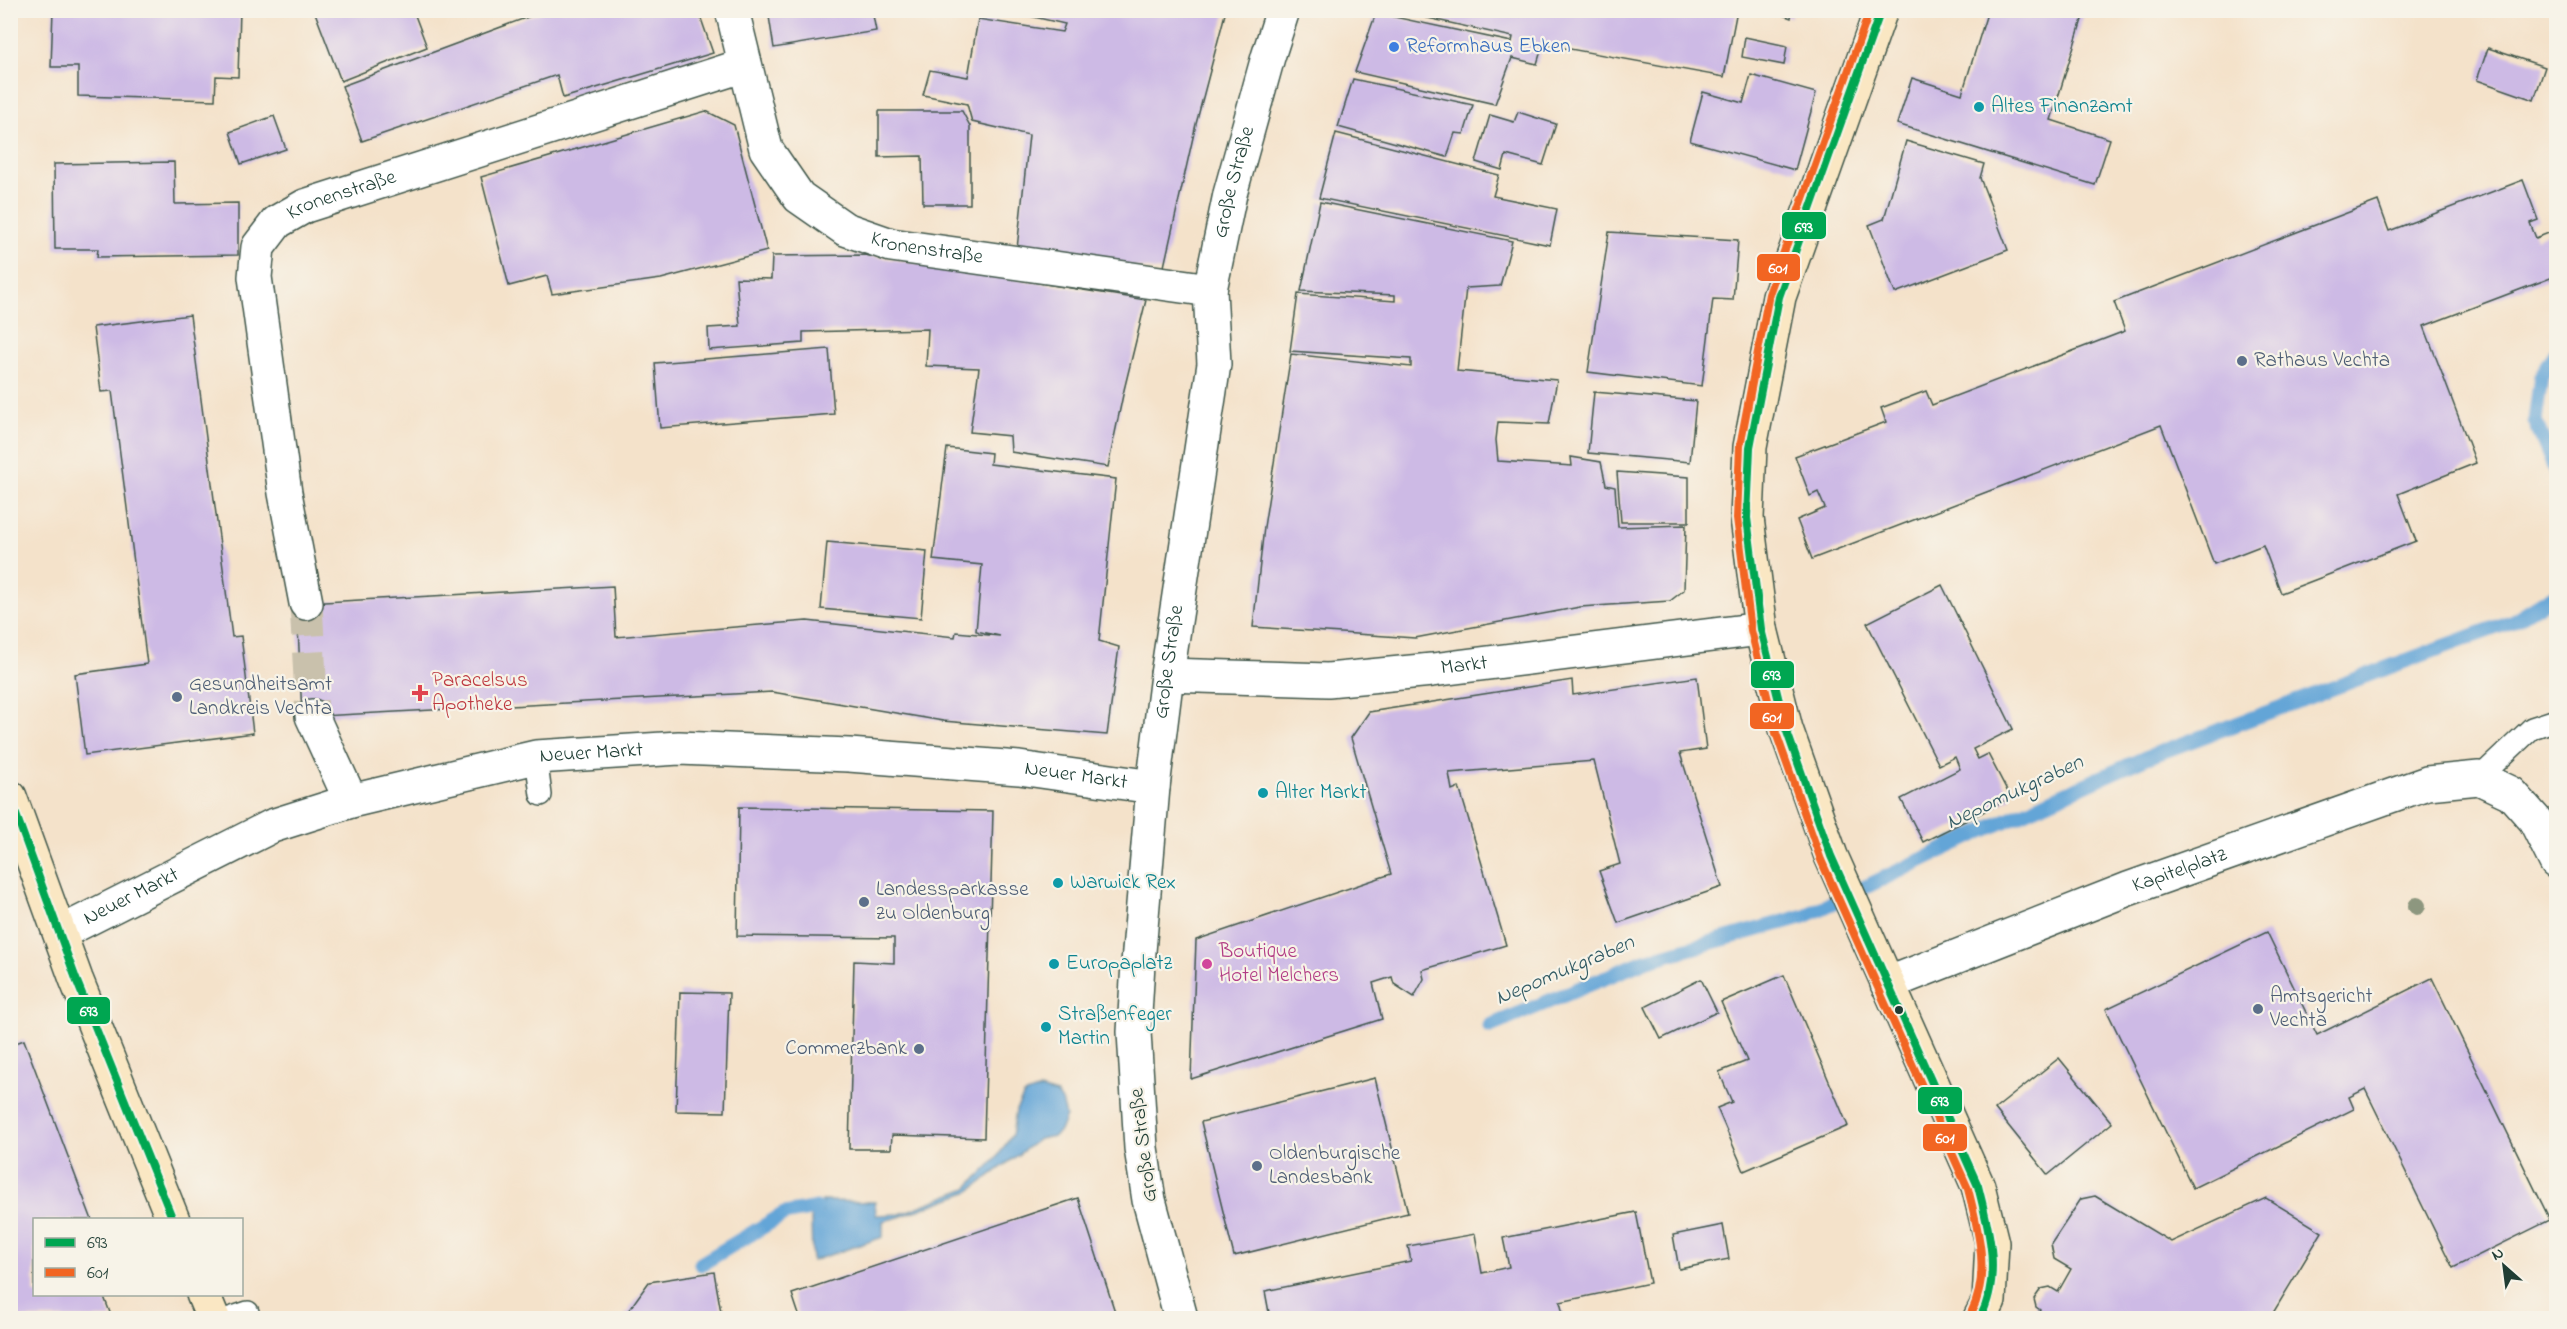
<svg xmlns="http://www.w3.org/2000/svg" width="2567" height="1329" font-family="'Indie Flower',sans-serif">
  <style>
    .water { fill: #63a5d7; stroke: #417186; stroke-width: 1.5 }
    .lines { fill: none; stroke-linecap: round; stroke-linejoin: round }
    .stream { stroke: #63a5d7; stroke-width: 15 }
    .building { fill: #cdbae5 }
    .street-tunnel { stroke: #c9c1ac; stroke-width: 33; stroke-dasharray: 33 16; stroke-linecap: butt }
    .lane-casing { stroke: #3f564a; stroke-width: 24 }
    .street-casing { stroke: #3f564a; stroke-width: 36 }
    .secondary-casing { stroke: #3f564a; stroke-width: 36 }
    .lane { stroke: #fff; stroke-width: 21 }
    .street { stroke: #fff; stroke-width: 33 }
    .secondary { stroke: #fae7c3; stroke-width: 33 }
    .bus-1-casing { stroke: #f7f3e8; stroke-width: 12 }
    .bus-2-casing { stroke: #f7f3e8; stroke-width: 12 }
    .bus-1 { stroke: #00a651; stroke-width: 8 }
    .bus-2 { stroke: #f26522; stroke-width: 8 }
    .tree { fill: #8d977f }
    .shop-dot { fill: #3f7fe0; stroke: #f7f3e8; stroke-width: 2 }
    .culture-dot { fill: #0f9aa8; stroke: #f7f3e8; stroke-width: 2 }
    .service-dot { fill: #5c6f8a; stroke: #f7f3e8; stroke-width: 2 }
    .health-dot { fill: #e0444e; stroke: #f7f3e8; stroke-width: 2 }
    .hotel-dot { fill: #d1479c; stroke: #f7f3e8; stroke-width: 2 }
    .bus-dot { fill: #1f3d34; stroke: #f7f3e8; stroke-width: 2 }
    .labels { text-anchor: middle; dominant-baseline: central; stroke-width: 4.5; stroke-linejoin: round; paint-order: stroke }
    .shop-label { font-size: 21px; fill: #366cbe; stroke: #f7f3e8; text-anchor: start }
    .culture-label { font-size: 21px; fill: #0d838f; stroke: #f7f3e8; text-anchor: start }
    .street-label { font-size: 21px; fill: #1f3d34; stroke: #f7f3e8 }
    .service-label { font-size: 21px; fill: #4e5e75; stroke: #f7f3e8; text-anchor: start }
    .health-label { font-size: 21px; fill: #be3a42; stroke: #f7f3e8; text-anchor: start }
    .hotel-label { font-size: 21px; fill: #b23c85; stroke: #f7f3e8; text-anchor: start }
    .water-label { font-size: 22px; font-style: italic; fill: #335c65; stroke: #f7f3e8 }
    .line-badge { stroke: #f7f3e8; stroke-width: 2 }
    .badge-label { font-size: 16px; text-anchor: middle; font-weight: bold; fill: #fff }
  </style>
  <rect width="100%" height="100%" fill="#f7f3e8"/>
  <filter id="ink" filterUnits="userSpaceOnUse"><feTurbulence type="fractalNoise" baseFrequency=".0167" numOctaves="2"/><feDisplacementMap in="SourceGraphic" scale="12" xChannelSelector="R" yChannelSelector="G"/><feConvolveMatrix kernelMatrix="1 2 1 2 8 2 1 2 1" color-interpolation-filters="sRGB"/></filter>
  <filter id="wash" filterUnits="userSpaceOnUse"><feTurbulence type="fractalNoise" baseFrequency=".008" numOctaves="4" result="noise"/><feDisplacementMap in="SourceGraphic" scale="24" xChannelSelector="R" yChannelSelector="G"/><feGaussianBlur stdDeviation="1.35" result="paint"/><feColorMatrix in="noise" values="0 0 0 0 0 0 0 0 0 0 0 0 0 0 0 0 0 1.4 0 .05"/><feComposite in="paint" operator="in"/></filter>
  <g filter="url(#wash)">
    <rect width="100%" height="100%" fill="#f4e2ca"/>
    <polygon class="water" points="1040,1089 1057,1094 1062,1101 1066,1116 1060,1131 1054,1136 1039,1139 970,1191 899,1217 883,1221 883,1237 812,1261 811,1215 822,1212 822,1201 875,1202 876,1215 900,1214 967,1188 996,1159 1012,1135 1016,1110 1024,1095"/>
    <g class="lines">
      <g class="stream">
        <polyline points="2556,353 2541,376 2535,421 2556,472"/>
        <polyline points="1490,1026 1645,961 1805,916 1980,832 2145,758 2513,621 2556,594"/>
        <polyline points="701,1264 784,1214 816,1208"/>
      </g>
    </g>
    <g id="blocks">
      <g class="building">
        <polygon points="53,10 240,10 238,77 216,76 215,100 78,96 78,67 51,67"/>
        <polygon points="314,10 413,10 427,47 341,81"/>
        <polygon points="547,10 698,10 713,53 563,98 557,75 362,141 342,86"/>
        <polygon points="768,10 872,10 876,31 774,48"/>
        <polygon points="1003,10 1226,10 1196,124 1163,271 1017,249 1029,135 972,122 967,104 923,95 930,70 968,77 978,19 1062,32 1065,24"/>
        <polygon points="1392,10 1737,10 1724,77 1543,44 1537,64 1512,58 1495,104 1355,72 1376,13 1512,42 1513,37"/>
        <polygon points="1768,10 1792,10 1791,18"/>
        <polygon points="1988,10 2085,10 2051,120 2110,139 2095,185 1897,124 1912,78 1962,94"/>
        <polygon points="1745,37 1787,46 1784,65 1742,57"/>
        <polygon points="2488,48 2545,67 2534,100 2477,80"/>
        <polygon points="1751,75 1816,93 1795,170 1690,141 1703,92 1743,103"/>
        <polygon points="1353,79 1473,105 1464,134 1455,133 1447,157 1338,127"/>
        <polygon points="706,111 734,125 767,251 661,279 552,294 547,276 509,286 481,177"/>
        <polygon points="879,111 962,111 970,126 970,204 923,204 922,156 879,157"/>
        <polygon points="1518,112 1556,124 1543,165 1506,155 1502,170 1476,162 1490,115 1514,122"/>
        <polygon points="274,116 286,149 241,164 230,132"/>
        <polygon points="1336,133 1499,175 1493,196 1557,209 1550,245 1319,198"/>
        <polygon points="1906,141 1984,164 1980,178 2008,250 1895,293 1869,225 1884,219"/>
        <polygon points="174,162 175,204 238,203 238,255 97,257 98,249 55,249 54,164"/>
        <polygon points="2523,180 2538,220 2530,223 2536,238 2556,230 2556,276 2424,326 2476,463 2398,494 2416,541 2281,593 2263,545 2214,564 2161,425 1812,559 1797,520 1825,508 1818,492 1810,496 1795,456 1886,422 1881,408 1926,391 1932,405 2125,331 2114,302 2378,201 2389,231"/>
        <polygon points="1320,202 1512,241 1500,286 1466,288 1457,371 1557,380 1549,424 1498,422 1496,440 1498,461 1572,466 1571,457 1601,462 1606,485 1615,487 1618,527 1686,525 1684,590 1670,601 1580,607 1415,638 1253,627 1264,527 1291,354 1411,367 1411,359 1290,351 1298,294 1395,301 1395,295 1301,291"/>
        <polygon points="1609,232 1738,240 1733,300 1713,299 1702,386 1588,372"/>
        <polygon points="864,255 1146,300 1124,390 1108,467 1011,452 1010,436 970,432 979,368 926,366 928,329 803,332 803,343 709,350 708,328 740,326 736,278 771,279 772,256"/>
        <polygon points="190,315 232,637 241,636 253,733 85,755 75,674 147,664 112,391 101,392 93,327"/>
        <polygon points="829,349 834,414 660,428 655,363"/>
        <polygon points="1594,392 1696,401 1690,462 1588,453"/>
        <polygon points="947,448 991,453 990,464 1116,479 1099,641 1119,647 1107,735 943,721 772,692 302,717 297,604 306,603 613,586 616,637 807,621 955,637 956,632 1000,636 976,631 982,565 933,560"/>
        <polygon points="1617,472 1689,477 1689,522 1621,522"/>
        <polygon points="827,542 927,551 921,618 821,609"/>
        <polygon points="1942,585 2013,729 1973,749 1978,759 1988,754 2011,798 1923,842 1901,799 1960,769 1955,757 1939,765 1867,623"/>
        <polygon points="1697,677 1706,749 1680,753 1722,887 1618,923 1599,871 1620,864 1594,761 1449,773 1452,790 1459,787 1506,945 1422,970 1424,979 1414,997 1394,984 1392,977 1373,983 1382,1019 1191,1079 1196,940 1391,874 1351,738 1369,712 1572,680 1573,695"/>
        <polygon points="739,807 993,811 984,1138 892,1135 891,1149 849,1149 854,961 894,963 894,938 737,936"/>
        <polygon points="2267,932 2317,1035 2432,978 2550,1220 2453,1268 2365,1089 2349,1097 2354,1109 2193,1188 2106,1009"/>
        <polygon points="1784,975 1848,1126 1744,1171 1717,1108 1732,1102 1719,1072 1747,1061 1721,1002"/>
        <polygon points="1701,979 1717,1012 1661,1039 1645,1007"/>
        <polygon points="680,992 729,993 725,1112 676,1111"/>
        <polygon points="24,1040 92,1220 34,1220 34,1294 103,1294 112,1318 10,1318 10,1045"/>
        <polygon points="2059,1058 2112,1123 2048,1175 1995,1109"/>
        <polygon points="1375,1078 1408,1213 1234,1256 1201,1122"/>
        <polygon points="2095,1196 2171,1242 2266,1198 2322,1232 2270,1318 2035,1318 2040,1310 2036,1307 2034,1299 2041,1289 2050,1287 2058,1292 2071,1269 2054,1259 2051,1244 2081,1199"/>
        <polygon points="1078,1198 1117,1318 800,1318 792,1294"/>
        <polygon points="1636,1212 1650,1283 1560,1302 1564,1318 1270,1318 1265,1291 1411,1261 1408,1246 1475,1234 1482,1273 1509,1267 1503,1238"/>
        <polygon points="1723,1225 1729,1259 1679,1269 1673,1235"/>
        <polygon points="714,1272 722,1318 623,1318 649,1282"/>
      </g>
    </g>
  </g>
  <g filter="url(#ink)">
    <use href="#blocks" fill-opacity="0" stroke="#3f564a" stroke-width="1.5"/>
    <g class="lines">
      <polyline class="street-tunnel" points="306,603 312,716"/>
      <g class="lane-casing">
        <g id="lane">
          <polyline points="536,757 541,795"/>
          <polyline points="2479,778 2532,728 2556,720"/>
          <polyline points="230,1318 248,1312"/>
        </g>
      </g>
      <g class="street-casing">
        <g id="street">
          <path id="s1" d="M732,10L766,149L799,197L845,229L891,245L1210,290"/>
          <path id="s2" d="M306,603L285,493L255,277L258,247L277,222L305,206L745,65"/>
          <path id="s3" d="M1167,675L1328,680L1432,670L1761,629"/>
          <polyline points="312,716 351,801"/>
          <path id="s4" d="M60,933L272,826L351,801L536,757L679,748L849,755L1019,768L1153,787"/>
          <path id="s5" d="M1887,984L2128,889L2427,783L2479,778L2511,793L2535,820L2556,862"/>
          <path id="s6" d="M1181,1318L1149,1200L1141,1148L1134,1032L1138,963L1153,787L1167,675L1214,364L1210,290L1230,194L1268,57L1283,10"/>
        </g>
      </g>
      <g class="secondary-casing">
        <g id="secondary">
          <polyline points="1881,10 1779,297 1750,447 1747,518 1761,629 1786,729 1831,856 1978,1186 1992,1243 1989,1301 1980,1318"/>
          <polyline points="10,797 76,979 173,1220"/>
          <polyline points="203,1294 213,1318"/>
        </g>
      </g>
      <use href="#lane" class="lane"/>
      <use href="#street" class="street"/>
      <use href="#secondary" class="secondary"/>
      <g class="bus-1-casing">
        <g id="bus-1">
          <path d="M1881,10L1779,297L1750,447L1747,518L1761,629L1786,729L1831,856L1978,1186C1989,1229 2002,1276 1980,1318"/>
          <polyline points="10,798 76,979 173,1220"/>
        </g>
      </g>
      <g class="bus-2-casing">
        <path id="bus-2" d="M1870,10L1769,294L1740,446L1737,518L1751,630L1776,733L1821,860L1968,1189C1978,1229 1991,1275 1971,1313"/>
      </g>
      <use href="#bus-1" class="bus-1"/>
      <use href="#bus-2" class="bus-2"/>
    </g>
    <circle class="tree" cx="2417" cy="906" r="9"/>
  </g>
  <circle class="shop-dot" cx="1394" cy="47" r="6"/>
  <g class="culture-dot">
    <circle cx="1979" cy="107" r="6"/>
    <circle cx="1263" cy="793" r="6"/>
    <circle cx="1058" cy="883" r="6"/>
    <circle cx="1054" cy="964" r="6"/>
    <circle cx="1046" cy="1027" r="6"/>
  </g>
  <g class="service-dot">
    <circle cx="2242" cy="361" r="6"/>
    <circle cx="177" cy="697" r="6"/>
    <circle cx="864" cy="902" r="6"/>
    <circle cx="2258" cy="1009" r="6"/>
    <circle cx="919" cy="1049" r="6"/>
    <circle cx="1257" cy="1166" r="6"/>
  </g>
  <path class="health-dot" d="M417 684h6v6h6v6h-6v6h-6v-6h-6v-6h6z"/>
  <circle class="hotel-dot" cx="1207" cy="964" r="6"/>
  <circle class="bus-dot" cx="1899" cy="1010" r="5"/>
  <g class="labels">
    <g class="shop-label">
      <text x="1406" y="47">Reformhaus Ebken</text>
    </g>
    <g class="culture-label">
      <text x="1991" y="107">Altes Finanzamt</text>
      <text x="1275" y="793">Alter Markt</text>
      <text x="1070" y="883">Warwick Rex</text>
      <text x="1066" y="964">Europaplatz</text>
      <text x="1058" y="1015">Straßenfeger<tspan x="1058" dy="24">Martin</tspan></text>
    </g>
    <g class="street-label">
      <text stroke="none"><textPath href="#s6" startOffset="1149">Große Straße</textPath></text>
      <text stroke="none"><textPath href="#s2" startOffset="462">Kronenstraße</textPath></text>
      <text stroke="none"><textPath href="#s1" startOffset="342">Kronenstraße</textPath></text>
      <text stroke="none"><textPath href="#s6" startOffset="663">Große Straße</textPath></text>
      <text stroke="none"><textPath href="#s3" startOffset="298">Markt</textPath></text>
      <text stroke="none"><textPath href="#s4" startOffset="566">Neuer Markt</textPath></text>
      <text stroke="none"><textPath href="#s4" startOffset="1052">Neuer Markt</textPath></text>
      <text stroke="none"><textPath href="#s5" startOffset="314">Kapitelplatz</textPath></text>
      <text stroke="none"><textPath href="#s4" startOffset="80">Neuer Markt</textPath></text>
      <text transform="translate(1144 1145) rotate(-97)">Große Straße</text>
    </g>
    <g class="service-label">
      <text x="2254" y="361">Rathaus Vechta</text>
      <text x="189" y="685">Gesundheitsamt<tspan x="189" dy="24">Landkreis Vechta</tspan></text>
      <text x="876" y="890">Landessparkasse<tspan x="876" dy="24">zu Oldenburg</tspan></text>
      <text x="2270" y="997">Amtsgericht<tspan x="2270" dy="24">Vechta</tspan></text>
      <text x="907" y="1049" text-anchor="end">Commerzbank</text>
      <text x="1269" y="1154">Oldenburgische<tspan x="1269" dy="24">Landesbank</tspan></text>
    </g>
    <g class="health-label">
      <text x="432" y="681">Paracelsus<tspan x="432" dy="24">Apotheke</tspan></text>
    </g>
    <g class="hotel-label">
      <text x="1219" y="952">Boutique<tspan x="1219" dy="24">Hotel Melchers</tspan></text>
    </g>
    <g class="water-label">
      <text transform="translate(2015 793) rotate(-25)">Nepomukgraben</text>
      <text transform="translate(1565 971) rotate(-23)">Nepomukgraben</text>
    </g>
  </g>
  <g class="line-badge">
    <rect x="1781" y="211" width="46" height="29" rx="6" fill="#00a651"/>
    <rect x="1756" y="253" width="45" height="29" rx="6" fill="#f26522"/>
    <rect x="1750" y="660" width="45" height="29" rx="6" fill="#00a651"/>
    <rect x="1749" y="702" width="46" height="28" rx="6" fill="#f26522"/>
    <rect x="66" y="996" width="45" height="29" rx="6" fill="#00a651"/>
    <rect x="1917" y="1086" width="46" height="29" rx="6" fill="#00a651"/>
    <rect x="1922" y="1123" width="46" height="29" rx="6" fill="#f26522"/>
  </g>
  <g class="badge-label">
    <text x="1804" y="232">693</text>
    <text x="1778" y="273">601</text>
    <text x="1772" y="680">693</text>
    <text x="1772" y="722">601</text>
    <text x="89" y="1016">693</text>
    <text x="1940" y="1106">693</text>
    <text x="1945" y="1143">601</text>
  </g>
  <rect width="2567" height="1329" fill="none" stroke="#f7f3e8" stroke-width="36"/>
  <rect x="33" y="1218" width="210" height="78" fill="#f7f3e8" stroke="#a1aaa0" stroke-width="1.5"/>
  <rect x="45" y="1238" width="30" height="9" fill="#00a651" stroke="#a1aaa0" stroke-width="1.5"/>
  <text x="87" y="1248" font-size="18" fill="#1f3d34">693</text>
  <rect x="45" y="1268" width="30" height="9" fill="#f26522" stroke="#a1aaa0" stroke-width="1.5"/>
  <text x="87" y="1278" font-size="18" fill="#1f3d34">601</text>
  <g transform="translate(2504 1266) rotate(332)" stroke="#f7f3e8" stroke-width="4.5" paint-order="stroke">
  <path d="M0-4.5L10 22L0 15L-10 22Z" fill="#1f3d34"/>
  <text y="-9" font-size="16" font-weight="bold" text-anchor="middle" fill="#1f3d34">N</text>
  </g>
</svg>
